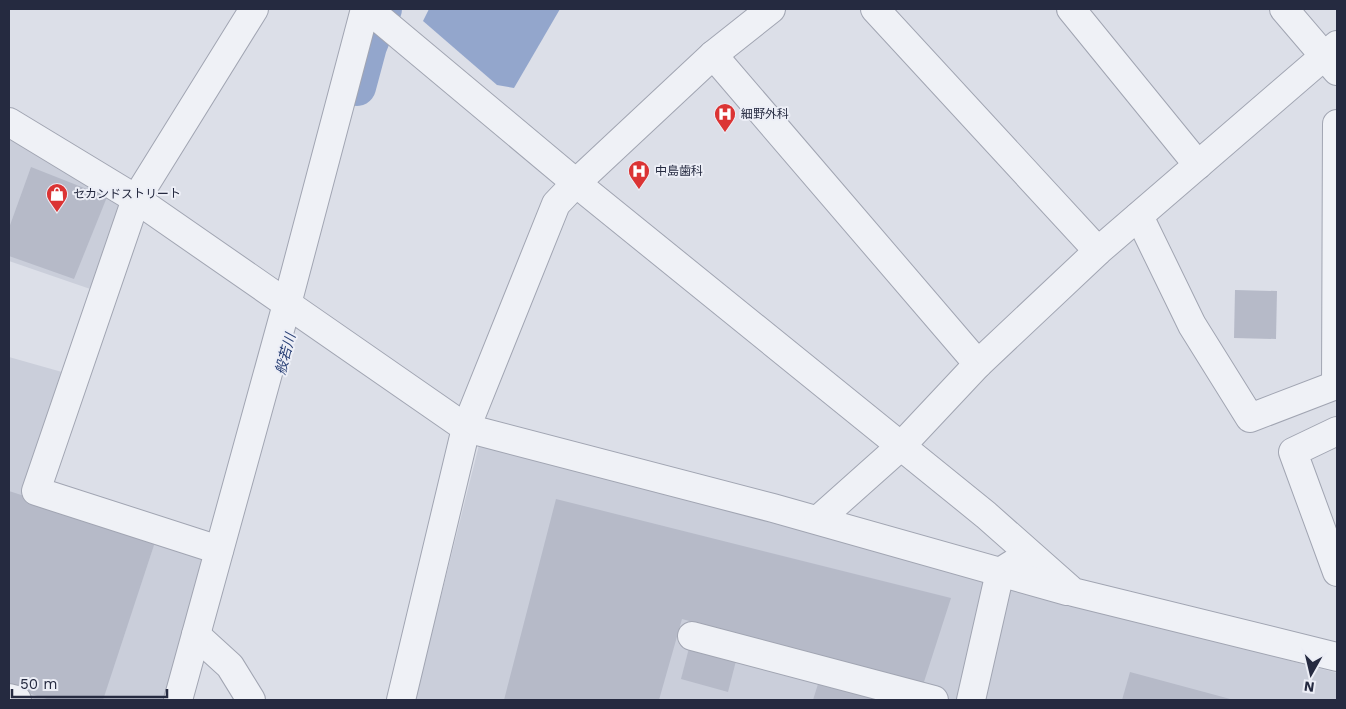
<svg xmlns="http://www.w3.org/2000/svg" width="1346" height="709" font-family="'Work Sans','Noto Sans JP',sans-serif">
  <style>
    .built { fill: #caceda }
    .water { fill: #93a6cc }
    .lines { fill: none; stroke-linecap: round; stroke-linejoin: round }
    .river { stroke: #93a6cc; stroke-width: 38 }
    .building { fill: #b6bac8 }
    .minor-casing { stroke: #a1a5b2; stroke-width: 30 }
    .minor { stroke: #eff1f6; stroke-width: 28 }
    .labels { text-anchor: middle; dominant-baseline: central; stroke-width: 4; stroke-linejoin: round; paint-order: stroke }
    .poi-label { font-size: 12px; fill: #252a40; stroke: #eceef6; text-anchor: start }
    .water-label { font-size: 14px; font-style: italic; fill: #2b4277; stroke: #eceef6 }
  </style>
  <rect width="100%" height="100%" fill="#dcdfe8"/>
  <g class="built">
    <polygon points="9,132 128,202 99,292 9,261"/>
    <polygon points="9,357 69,374 29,498 212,555 172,700 38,700 9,691"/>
    <polygon points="479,445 1337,673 1337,700 415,700"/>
  </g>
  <polygon class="water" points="429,9 560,9 514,88 497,85 423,21"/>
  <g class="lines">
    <polyline class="river" points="357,87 368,46 383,9"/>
  </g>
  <g class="building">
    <polygon points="31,167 107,197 74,279 9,256 9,228"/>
    <polygon points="1235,290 1277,291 1276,339 1234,338"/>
    <polygon points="9,491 156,539 103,700 50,700 9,687"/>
    <polygon points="556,499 951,598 923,685 682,619 659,700 504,700"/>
    <polygon points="689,648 737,657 728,692 681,679"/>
    <polygon points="1130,672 1234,700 1122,700"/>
    <polygon points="818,684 880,700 813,700"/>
  </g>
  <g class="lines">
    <g class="minor-casing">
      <g id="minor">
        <polyline points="368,9 576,183 986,515 1073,592 1337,657"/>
        <polyline points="875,9 1098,251"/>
        <polyline points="1071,9 1198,165"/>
        <polyline points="1284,9 1337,71"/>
        <polyline points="713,55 978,364"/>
        <polyline points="9,122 136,199 466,428 773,508 1067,591"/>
        <polyline points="1139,216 1192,325 1250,418 1336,385 1337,124"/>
        <polyline points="1337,431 1293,452 1337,572"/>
        <polyline points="818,520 901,446 978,364 1098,251 1337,45"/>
        <polyline points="219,550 36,491 136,199 254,9"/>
        <polyline points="196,635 230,666 251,700"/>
        <polyline points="692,636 934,700"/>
        <polyline points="9,698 17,700"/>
        <polyline points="178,700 287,304 365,9"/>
        <polyline points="401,700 466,428 556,204 576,183 713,55 771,9"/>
        <polyline points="971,700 1000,572 1016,562"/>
      </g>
    </g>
    <use href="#minor" class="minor"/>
  </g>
  <defs>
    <g id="hospital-pin" transform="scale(1.125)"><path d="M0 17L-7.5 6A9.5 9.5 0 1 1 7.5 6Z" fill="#db3434" stroke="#eceef6"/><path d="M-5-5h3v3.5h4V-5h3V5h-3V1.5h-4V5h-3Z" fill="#fff"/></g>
    <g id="shop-pin" transform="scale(1.125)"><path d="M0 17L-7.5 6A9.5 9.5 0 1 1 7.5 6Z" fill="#db3434" stroke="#eceef6"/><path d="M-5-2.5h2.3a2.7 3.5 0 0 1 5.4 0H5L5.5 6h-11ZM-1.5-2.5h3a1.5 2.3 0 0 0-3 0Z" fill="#fff"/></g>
  </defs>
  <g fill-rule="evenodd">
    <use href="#hospital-pin" x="725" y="114"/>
    <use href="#hospital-pin" x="639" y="171"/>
    <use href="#shop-pin" x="57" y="194"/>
  </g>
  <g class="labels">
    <g class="poi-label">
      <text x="741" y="114">細野外科</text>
      <text x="655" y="171">中島歯科</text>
      <text x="73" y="194">セカンドストリート</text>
    </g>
    <g class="water-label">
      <text transform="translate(285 354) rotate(-75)">般若川</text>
    </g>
  </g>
  <rect width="1346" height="709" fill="none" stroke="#252a40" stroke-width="20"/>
  <g transform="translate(1311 674) rotate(188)" stroke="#eceef6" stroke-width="4" paint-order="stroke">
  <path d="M0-4L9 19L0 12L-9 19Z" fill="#252a40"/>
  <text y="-8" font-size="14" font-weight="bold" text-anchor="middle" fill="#252a40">N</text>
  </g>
  <path d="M12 689v8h155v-8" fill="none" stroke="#252a40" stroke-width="2.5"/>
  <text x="20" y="689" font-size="15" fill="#252a40" stroke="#eceef6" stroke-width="4" paint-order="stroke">50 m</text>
</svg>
